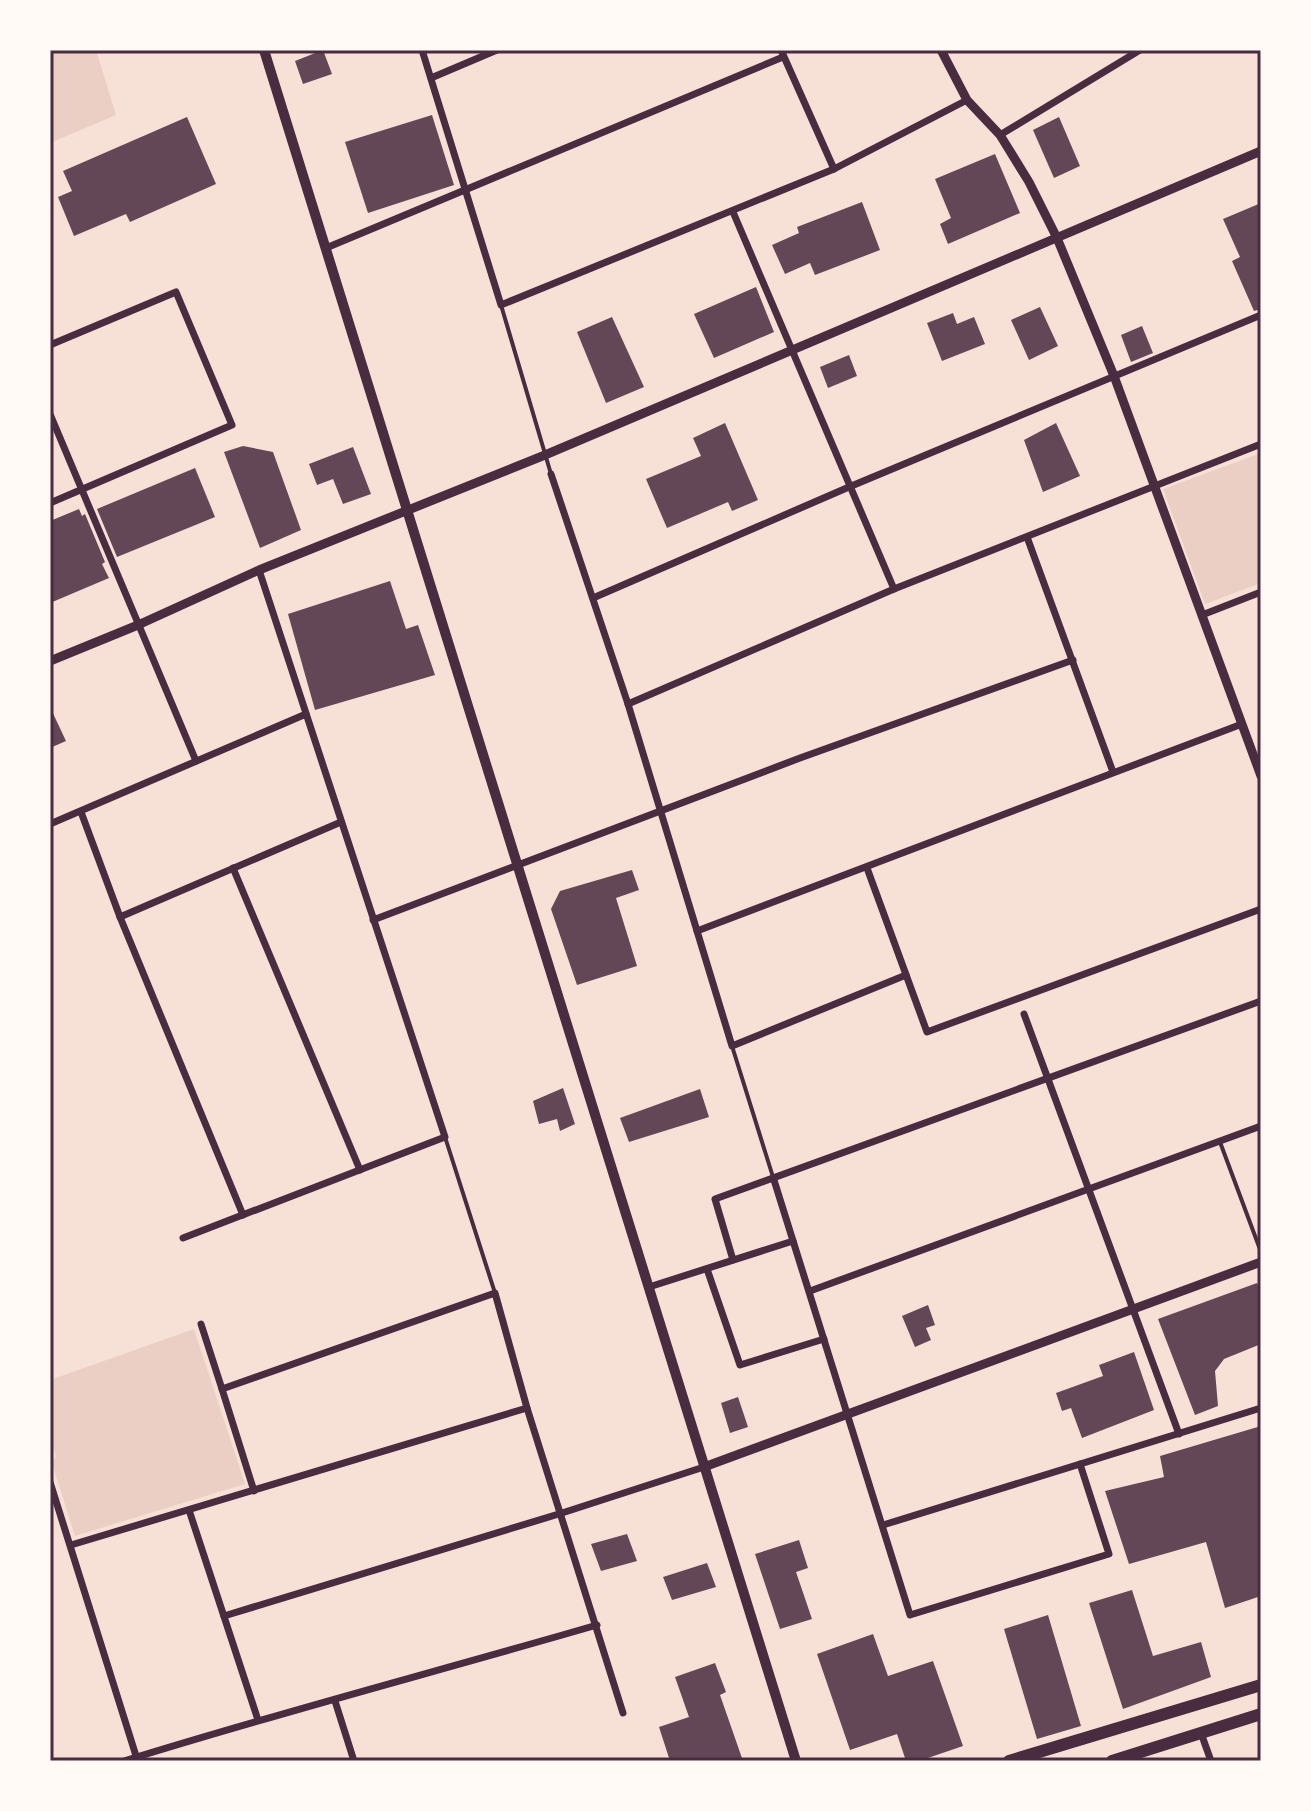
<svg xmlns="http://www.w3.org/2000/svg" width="1311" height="1811" font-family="'Fira Sans',sans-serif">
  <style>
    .green { fill: #ebcfc5 }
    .building { fill: #644757 }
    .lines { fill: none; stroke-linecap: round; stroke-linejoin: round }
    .service { stroke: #4a2c40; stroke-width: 4 }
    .minor { stroke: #4a2c40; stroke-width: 7 }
    .tertiary { stroke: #4a2c40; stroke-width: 9 }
    .secondary { stroke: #4a2c40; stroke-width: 10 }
    .trunk { stroke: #4a2c40; stroke-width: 12 }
    .neatline { fill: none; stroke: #4a2c40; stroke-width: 3 }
  </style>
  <rect width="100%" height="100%" fill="#f7e1d7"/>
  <g class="green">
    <polygon points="50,50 96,50 116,115 50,143"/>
    <polygon points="1261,453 1261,583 1205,604 1163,489"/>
    <polygon points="194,1329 245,1484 75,1536 52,1463 56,1456 50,1437 50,1380"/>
  </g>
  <g class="building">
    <polygon points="323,50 332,74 303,84 295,61"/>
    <polygon points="432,115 454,185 368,213 345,142"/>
    <polygon points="187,117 216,184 130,222 126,214 74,236 58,197 72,191 63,171"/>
    <polygon points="1059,117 1080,166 1054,178 1033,130"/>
    <polygon points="995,154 1020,213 948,244 940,224 951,218 935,179"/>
    <polygon points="862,202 880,250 815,275 810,263 785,274 772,245 799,233 797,227"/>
    <polygon points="1261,203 1261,309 1254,311 1232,261 1240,257 1223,219"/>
    <polygon points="756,287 774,332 714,358 694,314"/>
    <polygon points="1040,307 1058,346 1029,360 1011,320"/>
    <polygon points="953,313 957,324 974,317 985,344 942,361 927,323"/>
    <polygon points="612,317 644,387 606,403 577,332"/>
    <polygon points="1142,326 1153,353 1131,362 1121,335"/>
    <polygon points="849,355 857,376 828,388 820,367"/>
    <polygon points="725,423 758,500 732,511 728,502 667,528 646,479 701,456 693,438"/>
    <polygon points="1056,423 1080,476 1043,492 1024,440"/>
    <polygon points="243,446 273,452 301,530 260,548 224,452"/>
    <polygon points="353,447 371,494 343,504 333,479 317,485 309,464"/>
    <polygon points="195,468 215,517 117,557 97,509"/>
    <polygon points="79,509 82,516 85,514 105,562 102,564 109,578 50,603 50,521"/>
    <polygon points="390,581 406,629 418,625 435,675 315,710 288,614"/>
    <polygon points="50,707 66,741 50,748"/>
    <polygon points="632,870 639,890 616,898 637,966 577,985 551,909 560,891"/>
    <polygon points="563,1088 575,1124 560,1131 557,1119 539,1124 533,1101"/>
    <polygon points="700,1089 709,1117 629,1142 620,1118"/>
    <polygon points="1257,1283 1261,1293 1261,1344 1224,1359 1215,1371 1218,1406 1195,1415 1158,1319"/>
    <polygon points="928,1305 935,1325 926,1328 931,1340 915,1347 902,1316"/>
    <polygon points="1134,1352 1154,1410 1082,1438 1071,1408 1062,1411 1056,1393 1103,1376 1099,1365"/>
    <polygon points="738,1397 748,1427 730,1433 721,1403"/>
    <polygon points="1261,1426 1261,1596 1225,1608 1206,1542 1129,1564 1105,1491 1164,1477 1160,1456"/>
    <polygon points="627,1534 637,1561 601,1571 591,1544"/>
    <polygon points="799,1540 808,1568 796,1572 812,1619 780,1629 755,1554"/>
    <polygon points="707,1563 716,1587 672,1600 663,1577"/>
    <polygon points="1132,1590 1153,1656 1201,1642 1211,1677 1123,1709 1089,1603"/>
    <polygon points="1048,1615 1081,1726 1037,1739 1004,1629"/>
    <polygon points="873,1634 888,1676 933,1661 963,1746 919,1761 906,1761 897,1734 850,1750 817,1654"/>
    <polygon points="715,1663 726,1692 720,1695 743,1761 670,1761 659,1727 689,1717 675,1677"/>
  </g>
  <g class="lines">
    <g class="service">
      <polyline points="501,305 551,474"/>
      <polyline points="732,1046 773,1177"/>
      <polyline points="445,1137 495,1293"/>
      <polyline points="1220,1142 1261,1252"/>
    </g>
    <g class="minor">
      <polyline points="422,50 501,305 834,169 967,100"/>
      <polyline points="781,50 834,169"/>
      <polyline points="431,78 497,50"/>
      <polyline points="1000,135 1140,50"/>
      <polyline points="733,212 894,589"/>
      <polyline points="326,248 783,57"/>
      <polyline points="50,345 176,292 232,425 50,503"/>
      <polyline points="50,414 196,761"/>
      <polyline points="551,474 628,704 732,1046 906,975"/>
      <polyline points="1027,537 1113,772"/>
      <polyline points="593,598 849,487 1261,315"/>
      <polyline points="1202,615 1261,592"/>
      <polyline points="628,704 894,589 1261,444"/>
      <polyline points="81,812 120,917 243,1215"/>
      <polyline points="50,824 306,714"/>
      <polyline points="233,868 360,1170"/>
      <polyline points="867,868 927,1032 1261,909"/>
      <polyline points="120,917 341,822"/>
      <polyline points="373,920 800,758 1073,660"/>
      <polyline points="697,931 1242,724"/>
      <polyline points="1024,1014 1179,1434"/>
      <polyline points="774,1180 910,1615 1109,1554 1080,1464"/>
      <polyline points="183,1238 445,1137 259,570"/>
      <polyline points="733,1260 715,1199 1261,1001"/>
      <polyline points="707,1269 740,1365 824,1339"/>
      <polyline points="649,1287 793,1241"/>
      <polyline points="810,1291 1261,1126"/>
      <polyline points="201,1324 222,1389"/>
      <polyline points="50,1482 137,1759"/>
      <polyline points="254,1491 222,1389 495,1293 527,1408 623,1713"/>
      <polyline points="189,1510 258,1720"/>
      <polyline points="883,1525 1261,1408"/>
      <polyline points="71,1545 527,1408"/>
      <polyline points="224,1616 562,1513 704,1467"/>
      <polyline points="335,1701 354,1761"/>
      <polyline points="1201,1733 1211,1761"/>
      <path d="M124,1761C281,1712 439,1671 597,1625"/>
    </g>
    <g class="tertiary">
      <polyline points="941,50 967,100 1000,135 1029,182 1057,238 1114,376 1261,776"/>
      <polyline points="50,661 138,625 259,570 545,455 1261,151"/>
      <polyline points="704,1467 1261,1262"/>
    </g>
    <polyline class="secondary" points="264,50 796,1761"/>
    <g class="trunk">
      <polyline points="1009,1761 1261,1685"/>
      <polyline points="1112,1761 1261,1714"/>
    </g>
  </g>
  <rect width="1311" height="1811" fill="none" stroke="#fffaf5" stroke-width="104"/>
  <rect x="52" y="52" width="1207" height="1707" class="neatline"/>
</svg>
